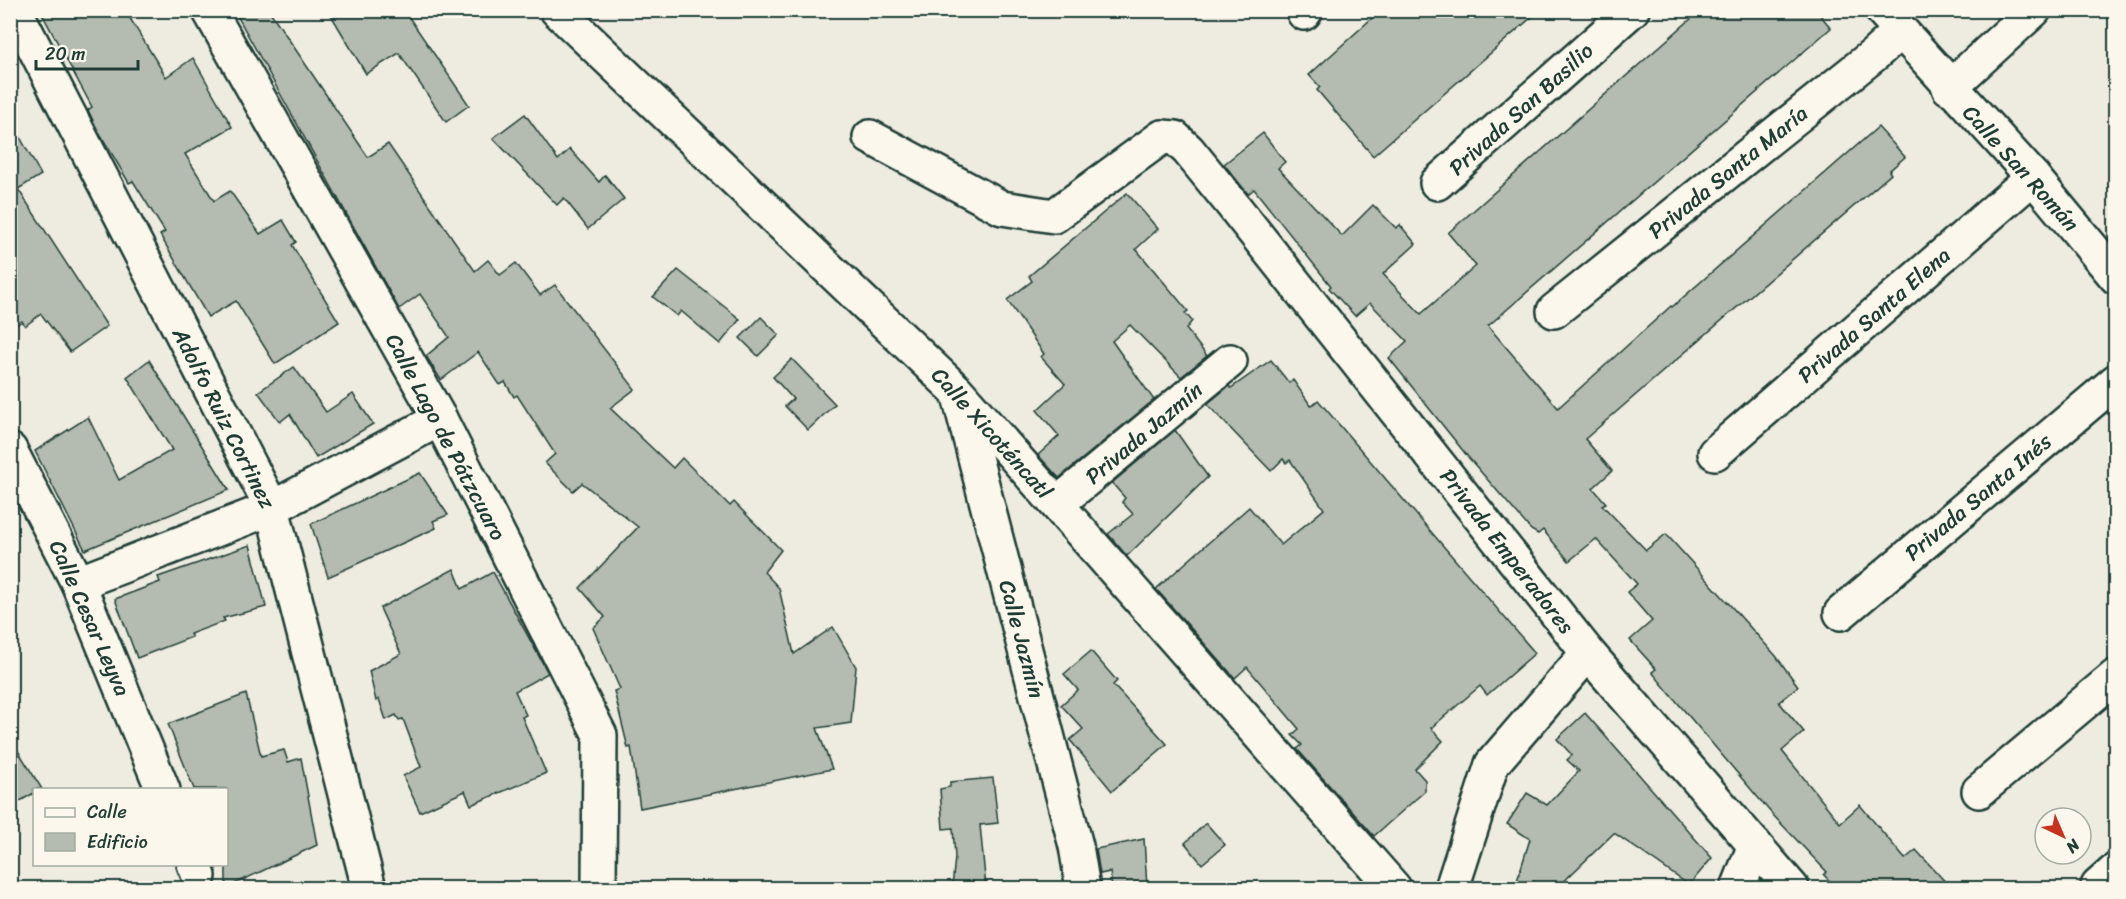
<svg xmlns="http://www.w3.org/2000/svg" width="2126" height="899" font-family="Sriracha,sans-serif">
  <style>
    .building { fill: #b4bbb0; stroke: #1f3d34; stroke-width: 1.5 }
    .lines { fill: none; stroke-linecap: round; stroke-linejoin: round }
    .minor-casing { stroke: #1f3d34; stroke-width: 38 }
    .minor { stroke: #fbf7ec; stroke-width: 33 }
    .labels { text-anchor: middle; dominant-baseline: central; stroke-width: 5; stroke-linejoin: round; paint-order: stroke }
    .street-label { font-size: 22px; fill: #1f3d34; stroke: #fbf7ec }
  </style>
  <rect width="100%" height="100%" fill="#eeece1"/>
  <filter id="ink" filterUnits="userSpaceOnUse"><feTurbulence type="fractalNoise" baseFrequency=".0167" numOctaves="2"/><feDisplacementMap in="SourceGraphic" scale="12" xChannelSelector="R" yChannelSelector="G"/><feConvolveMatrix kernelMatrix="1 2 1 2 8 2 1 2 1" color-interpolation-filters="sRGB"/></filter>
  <g filter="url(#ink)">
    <g class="building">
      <polygon points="40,10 125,10 166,77 193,58 232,127 185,154 214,201 230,191 260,234 283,220 296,242 292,245 339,322 275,364 236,301 208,317 160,235 165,232 133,181 129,183 96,127 88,110 92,107"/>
      <polygon points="234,10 269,10 368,157 388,144 475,271 488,260 500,275 516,263 540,295 555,285 635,389 610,408 673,468 682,458 730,506 734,502 781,550 764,572 779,588 794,654 833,627 856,667 851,723 817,728 832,769 640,808 631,747 628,748 614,691 620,689 593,628 605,617 580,588 638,527 582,483 573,491 545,463 555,454 517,395 514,397 505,382 500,385 478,352 441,380 426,356 449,337 420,294 399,309"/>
      <polygon points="328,10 404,10 469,105 446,122 399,53 366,74"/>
      <polygon points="1381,10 1540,10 1373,156 1317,90 1320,87 1309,75"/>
      <polygon points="1701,10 1816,10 1831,28 1488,326 1558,408 1671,306 1672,307 1878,127 1905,157 1889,171 1891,174 1585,439 1612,471 1593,488 1606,503 1602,505 1646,550 1666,534 1776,656 1798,686 1779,702 1804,732 1782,751 1840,823 1860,805 1905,859 1916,850 1951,888 1836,888 1824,875 1827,872 1772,814 1671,695 1652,672 1656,669 1630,640 1652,621 1627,592 1637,584 1596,539 1569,561 1543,530 1538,534 1531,530 1468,457 1389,358 1407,341 1370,303 1355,316 1329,288 1331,286 1254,189 1248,194 1224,164 1263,133 1285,162 1278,168 1342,236 1373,205 1396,228 1400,225 1416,244 1383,274 1421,314 1476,266 1448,233"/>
      <polygon points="525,114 558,160 570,149 599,182 605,175 624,199 588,229 564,198 557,205 493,138"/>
      <polygon points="10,119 41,175 18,189 107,326 70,352 41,314 25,326 22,321 10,329"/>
      <polygon points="1127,193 1158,229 1136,249 1188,311 1185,313 1192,321 1186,329 1207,356 1181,377 1130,325 1112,341 1154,400 1059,478 1038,455 1059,436 1037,410 1065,384 1041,357 1044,354 1007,300 1032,281 1029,276"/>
      <polygon points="678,270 740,319 720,344 681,311 677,316 653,297"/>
      <polygon points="761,317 779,335 758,356 740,338"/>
      <polygon points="792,359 835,404 808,430 785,406 793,399 773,377"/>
      <polygon points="149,360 229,490 85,550 35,451 88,417 119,480 172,450 127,377"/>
      <polygon points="1271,360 1289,383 1293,380 1311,406 1318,400 1535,653 1487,695 1480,686 1431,728 1443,741 1415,769 1425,780 1425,791 1374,836 1297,749 1302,745 1292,735 1299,729 1247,667 1235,678 1156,589 1249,507 1281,545 1324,509 1290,460 1286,463 1283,459 1271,471 1207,404 1229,386 1231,388"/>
      <polygon points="294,367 326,412 353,394 373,424 316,458 290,414 280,422 258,392"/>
      <polygon points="1175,430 1208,477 1127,556 1108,534 1133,514 1122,502 1125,498 1112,483"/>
      <polygon points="420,473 448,515 433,521 436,528 328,577 311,524"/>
      <polygon points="250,545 266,607 223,618 225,621 190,634 192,637 137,658 115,599 160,582 158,577"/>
      <polygon points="454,569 462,589 493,572 548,673 515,691 526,715 522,717 546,773 471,805 465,791 420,812 403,776 421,767 403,719 399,720 396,715 386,720 379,699 376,701 369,671 401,654 380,608"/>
      <polygon points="1091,651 1117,681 1113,685 1167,744 1112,791 1070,740 1083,729 1061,705 1078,690 1064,674"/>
      <polygon points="246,694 261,756 284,750 288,762 301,758 317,845 226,888 226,789 194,789 168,724"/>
      <polygon points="1585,713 1712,858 1689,885 1614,833 1557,888 1539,888 1517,881 1530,839 1507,824 1527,793 1547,805 1579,771 1567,760 1572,755 1557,739"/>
      <polygon points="10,738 42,789 34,789 34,793 10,807"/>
      <polygon points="993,778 998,823 980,825 986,888 952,888 955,857 953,828 943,829 940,789 950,787 950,782"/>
      <polygon points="1206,823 1225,845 1202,864 1185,843"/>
      <polygon points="1144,839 1147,887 1112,888 1110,872 1100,874 1096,849"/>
    </g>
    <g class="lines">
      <g class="minor-casing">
        <g id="minor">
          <polyline points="15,10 272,508 369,888"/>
          <polyline points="209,10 440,419 600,735 599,888"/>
          <polyline points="557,10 957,391 1394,888"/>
          <polyline points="1882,10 2033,177 2116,277"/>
          <polyline points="1304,13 1306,10"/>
          <polyline points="1949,88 2034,10"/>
          <polyline points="870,137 1002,208 1054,216 1162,137 1175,138 1188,150 1232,204 1588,653 1792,888"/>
          <polyline points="1437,183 1632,10"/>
          <polyline points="1554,311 1875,54 1900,31"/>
          <polyline points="959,396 1076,846 1083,888"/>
          <polyline points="10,450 78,583 163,790"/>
          <polyline points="1715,453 2033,177"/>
          <polyline points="1057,504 1230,361"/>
          <polyline points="78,583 272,508 440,419"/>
          <polyline points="1841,613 2116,381"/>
          <polyline points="1979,791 2116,676"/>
          <polyline points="194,864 199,876"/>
          <polyline points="2098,886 2116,870"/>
          <polyline points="1452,888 1492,764 1588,653"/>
          <polyline points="1738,888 1755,845"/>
        </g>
      </g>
      <use href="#minor" class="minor"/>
    </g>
  </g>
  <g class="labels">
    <g class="street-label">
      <text transform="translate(1521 109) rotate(-42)">Privada San Basilio</text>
      <text transform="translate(2021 168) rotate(48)">Calle San Román</text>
      <text transform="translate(1728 172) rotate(-39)">Privada Santa María</text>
      <text transform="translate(1874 315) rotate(-41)">Privada Santa Elena</text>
      <text transform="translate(224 418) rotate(63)">Adolfo Ruiz Cortinez</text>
      <text transform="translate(992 433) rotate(48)">Calle Xicoténcatl</text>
      <text transform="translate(1144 433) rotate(-40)">Privada Jazmín</text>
      <text transform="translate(446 437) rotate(62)">Calle Lago de Pátzcuaro</text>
      <text transform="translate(1978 497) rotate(-40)">Privada Santa Inés</text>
      <text transform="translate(1507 551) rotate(52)">Privada Emperadores</text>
      <text transform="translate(90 618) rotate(66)">Calle Cesar Leyva</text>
      <text transform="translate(1022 639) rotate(75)">Calle Jazmín</text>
    </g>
  </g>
  <rect width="2126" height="899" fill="none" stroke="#fbf7ec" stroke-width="36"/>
  <rect x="18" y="18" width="2090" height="863" fill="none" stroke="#1f3d34" stroke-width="2" filter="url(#ink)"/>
  <rect x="33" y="788" width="195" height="78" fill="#fbf7ec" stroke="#a3ada2" stroke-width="1.5"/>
  <rect x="45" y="808" width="30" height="9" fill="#fbf7ec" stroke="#a3ada2" stroke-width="1.5"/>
  <text x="87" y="818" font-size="18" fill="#1f3d34">Calle</text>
  <rect x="45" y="833" width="30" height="18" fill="#b4bbb0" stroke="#a3ada2" stroke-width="1.5"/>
  <text x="87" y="848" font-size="18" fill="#1f3d34">Edificio</text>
  <g transform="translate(2063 836) rotate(136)"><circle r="28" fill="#fbf7ec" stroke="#a3ada2" stroke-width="1.5"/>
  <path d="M0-4.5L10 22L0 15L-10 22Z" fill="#c8321e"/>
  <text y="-9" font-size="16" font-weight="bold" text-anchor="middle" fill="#1f3d34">N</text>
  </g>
  <path d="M36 60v9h102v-9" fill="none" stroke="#1f3d34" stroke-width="3"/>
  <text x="45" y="60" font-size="18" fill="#1f3d34" stroke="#fbf7ec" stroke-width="4.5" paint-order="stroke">20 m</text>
</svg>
